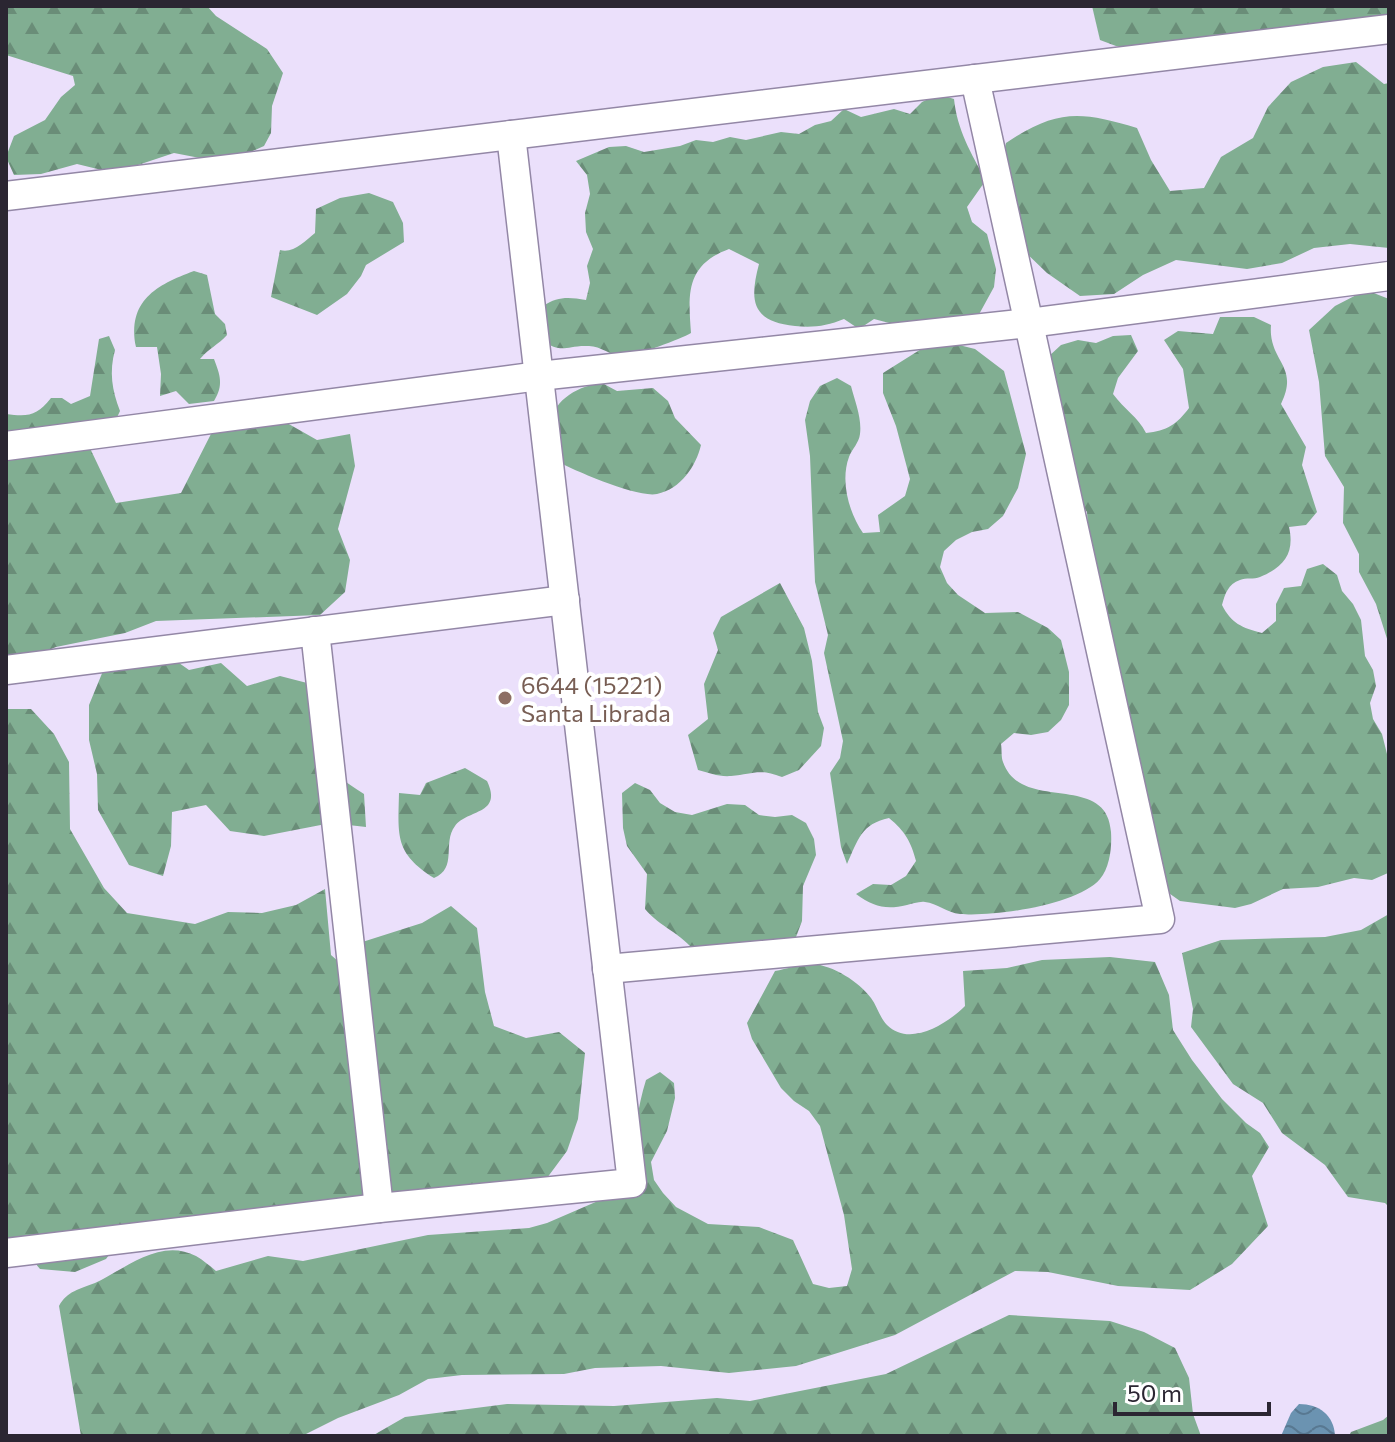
<svg xmlns="http://www.w3.org/2000/svg" width="1395" height="1442" font-family="Commissioner,sans-serif">
  <style>
    .forest { fill: url(#forest-firs) }
    .water { fill: url(#water-waves) }
    .lines { fill: none; stroke-linecap: round; stroke-linejoin: round }
    .minor-casing { stroke: #9387a6; stroke-width: 31 }
    .minor { stroke: #fff; stroke-width: 28 }
    .education-dot { fill: #8d6e63; stroke: #fff; stroke-width: 3 }
    .labels { text-anchor: middle; dominant-baseline: central; stroke-width: 8; stroke-linejoin: round; paint-order: stroke }
    .education-label { font-size: 24px; fill: #785e54; stroke: #fff; text-anchor: start }
  </style>
  <defs>
    <pattern id="forest-firs" width="22" height="20" patternUnits="userSpaceOnUse" patternTransform="scale(2)"><rect width="22" height="20" fill="#81ae92"/><path d="M5 1l3.5 6h-7zM16 11l3.5 6h-7z" fill="#6a8d78"/></pattern>
    <pattern id="water-waves" width="16" height="10" patternUnits="userSpaceOnUse" patternTransform="scale(2)"><rect width="16" height="10" fill="#6b93b1"/><path d="M0 5q4-4 8 0t8 0" fill="none" stroke="#587891"/></pattern>
  </defs>
  <rect width="100%" height="100%" fill="#ebe0fb"/>
  <g class="forest">
    <polygon points="6,6 207,6 216,16 267,49 283,73 272,106 271,133 264,146 226,163 174,153 114,173 77,164 41,174 14,175 6,157 14,136 45,120 61,97 75,85 73,76 6,55"/>
    <polygon points="1092,6 1389,6 1389,24 1159,50 1116,46 1100,40"/>
    <path d="M1356,62L1384,84L1389,83V248L1350,244L1314,248L1282,263L1247,269L1176,260L1143,275L1114,294L1080,296L1047,273L1020,247L998,178L1006,143C1057,109 1080,111 1137,128L1151,160L1170,191L1204,188L1221,157L1253,138L1268,107L1291,82L1323,67Z"/>
    <path d="M938,94L954,99C957,129 971,154 986,180L967,207L972,222L987,234L996,269L994,287L977,318L912,329L874,319L859,329L844,319C827,326 813,328 795,326C752,321 749,302 759,264L729,249C686,265 688,293 691,333C681,339 637,355 625,356C612,357 601,346 589,346C563,345 566,355 540,340L543,306C558,296 569,297 586,300L590,283L587,266L593,249L586,232L585,213L590,194L587,175L576,161L609,147L626,146L644,152L680,146L696,140L713,142L730,137L746,140L781,132L799,134L815,125L831,121L844,109L861,117L894,109L910,114L922,102Z"/>
    <path d="M369,193L393,202L403,223L404,242L366,265L361,276L347,294L317,315L271,297L280,250C293,254 305,241 315,233L316,209L340,198Z"/>
    <path d="M194,271L207,275L215,314L225,324L227,335C218,345 209,348 200,359H214C220,375 224,385 214,401L189,404L176,391L160,396L161,374L157,347H136C127,301 156,285 194,271Z"/>
    <polygon points="1366,290 1389,299 1389,645 1376,604 1359,572 1359,554 1343,523 1344,487 1325,456 1319,382 1309,330 1335,306"/>
    <path d="M1220,317H1254L1271,325C1268,362 1300,365 1281,404L1306,447L1302,465L1317,512L1306,525L1289,527C1295,553 1284,567 1260,577C1254,580 1246,577 1240,580C1228,584 1225,594 1222,605C1231,623 1242,628 1262,633L1276,621V604L1284,588L1301,586L1307,569L1323,564L1337,575L1342,591L1353,604L1361,620L1365,656L1373,670L1376,686L1370,703L1373,719L1382,734L1389,762L1388,873L1372,880L1354,878L1318,887L1283,889L1251,904L1235,908L1180,901L1166,891L1088,530L1087,512L1066,482L1048,357L1061,345L1078,340L1096,343L1113,336L1131,335L1138,351L1118,378L1113,394C1124,409 1138,417 1146,433C1167,431 1177,424 1189,408L1183,369L1164,340L1178,331L1213,334Z"/>
    <path d="M109,336L115,350C109,372 112,390 120,411L113,426L6,433V414C28,417 37,416 51,398H62L71,404L90,396L99,339Z"/>
    <path d="M943,341L975,349L1004,371L1026,454L1018,488L1003,516L988,529L972,532L956,540L944,551L940,567L947,583L958,595L985,613L1018,612L1048,628L1061,640L1069,672V705L1061,720L1048,732L1031,735L1014,733L1001,744C1002,749 1001,757 1003,762C1021,814 1107,771 1111,832C1112,847 1110,867 1100,879C1078,905 993,917 960,914C947,913 937,903 925,902C920,901 912,904 907,905C886,910 874,907 856,894L873,884L891,885L906,876L916,861C911,842 905,831 889,818C861,824 858,840 847,864L841,847L830,773L840,758L843,741L824,653L828,635L815,582L810,456L805,420L810,401L820,386L837,378L851,386C855,402 862,418 860,434C859,443 852,449 849,457C840,481 849,513 863,533L880,532L878,515L905,496L910,479L896,426L883,393V373L926,346Z"/>
    <path d="M602,383L617,391L653,388L668,401L675,418L701,445C696,466 681,489 657,494C637,498 576,471 556,461C555,449 551,435 551,423C553,399 581,385 602,383Z"/>
    <polygon points="267,399 287,423 317,440 350,434 355,466 338,529 350,560 345,592 320,615 156,621 125,633 56,647 6,668 6,439 88,444 116,503 181,493 212,432"/>
    <path d="M780,583L804,628L812,661L818,712L824,728L821,746L799,770L782,777C759,768 753,774 731,776C719,777 709,773 698,770L688,735L708,719L704,684L718,650L713,633L721,617Z"/>
    <path d="M162,651L189,670L221,663L247,686L280,676L311,684C310,746 310,760 364,794L366,827L331,823L264,836L230,831L206,805L172,812L171,846L163,876L129,865L98,810L97,774L89,740V705L103,671Z"/>
    <polygon points="6,709 31,709 54,734 69,762 70,829 104,888 127,913 195,924 228,912 262,913 296,905 325,889 331,955 356,977 356,944 422,923 451,906 477,928 485,992 494,1026 526,1038 559,1032 585,1053 578,1119 567,1151 547,1178 417,1194 383,1191 321,1217 126,1232 106,1259 75,1272 40,1269 19,1244 6,1241"/>
    <path d="M465,768L487,781C503,815 468,809 455,826C442,843 458,868 434,878C395,853 398,837 399,793L420,795L426,783Z"/>
    <path d="M635,783L650,790L660,803L675,812L692,815L727,804L745,805L759,815L775,817L792,815L806,823L814,839L816,855L803,886L802,921L796,937L781,948L696,953C681,933 660,927 645,909L647,874L627,846L623,828L622,793Z"/>
    <polygon points="1389,914 1389,1207 1385,1203 1348,1197 1325,1165 1282,1133 1263,1103 1233,1084 1191,1027 1193,1009 1182,953 1221,940 1325,937 1361,930"/>
    <path d="M1110,957L1155,962L1169,995L1173,1030L1192,1060L1222,1099L1246,1123L1260,1133L1269,1147L1252,1176L1268,1226L1232,1264L1190,1290L1118,1286L1048,1272L1015,1271L895,1335L796,1366L729,1373L661,1366L595,1368L564,1374L462,1375L428,1379L399,1395L338,1418L302,1436H81L59,1306C67,1291 80,1289 95,1283C125,1269 160,1237 196,1256C203,1260 210,1266 216,1271L268,1256L303,1261L428,1235L529,1228L547,1223L635,1185C633,1149 635,1115 646,1080L660,1072L674,1083L675,1098L667,1131L651,1162L654,1180L663,1193L676,1207L708,1224L759,1227L793,1240L813,1284L829,1288L847,1286L852,1269L844,1215L820,1126L809,1111L794,1101L781,1088L752,1039L747,1023L775,971C786,969 801,964 812,964C833,965 859,982 871,998C877,1006 880,1018 887,1025C910,1048 948,1023 965,1006L963,971L1007,968L1042,960Z"/>
    <polygon points="1009,1315 1110,1321 1144,1332 1175,1348 1189,1378 1193,1414 1201,1436 372,1436 405,1417 507,1404 614,1406 717,1398 750,1401 886,1374"/>
    <polygon points="1389,1415 1389,1436 1349,1436 1351,1432 1383,1420"/>
  </g>
  <path class="water" d="M1299,1404C1319,1404 1334,1415 1335,1436H1281L1291,1413Z"/>
  <g class="lines">
    <g class="minor-casing">
      <g id="minor">
        <polyline points="6,196 1389,29"/>
        <polyline points="6,446 539,376 1029,323 1389,276"/>
        <polyline points="315,631 379,1208"/>
        <polyline points="6,670 565,600"/>
        <polyline points="607,969 1160,919 975,79"/>
        <polyline points="6,1253 379,1208 632,1183 511,135"/>
      </g>
    </g>
    <use href="#minor" class="minor"/>
  </g>
  <circle class="education-dot" cx="505" cy="698" r="8"/>
  <g class="labels">
    <g class="education-label">
      <text x="521" y="684">6644 (15221)<tspan x="521" dy="28">Santa Librada</tspan></text>
    </g>
  </g>
  <rect width="1395" height="1442" fill="none" stroke="#2b2632" stroke-width="16"/>
  <path d="M1115 1402v12h154v-12" fill="none" stroke="#2b2632" stroke-width="4"/>
  <text x="1127" y="1402" font-size="24" fill="#2b2632" stroke="#ffffff" stroke-width="6" paint-order="stroke">50 m</text>
</svg>
